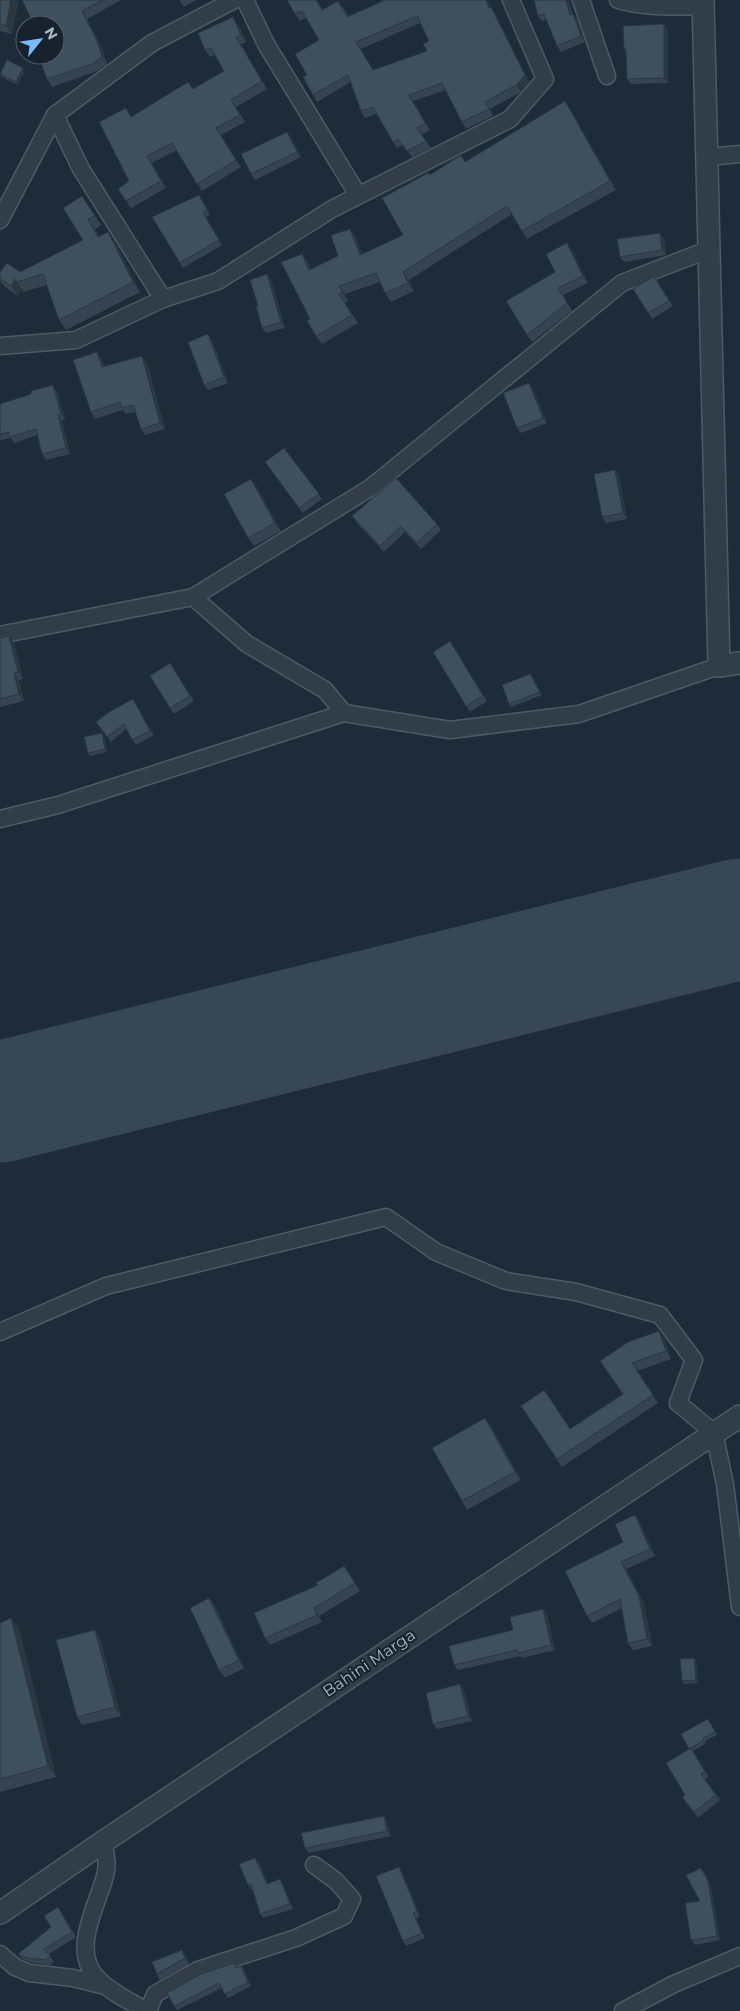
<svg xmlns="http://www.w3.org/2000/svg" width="740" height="2011" font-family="Montserrat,sans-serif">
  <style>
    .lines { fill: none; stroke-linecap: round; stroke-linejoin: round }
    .runway { stroke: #384754; stroke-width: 121 }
    .minor-casing { stroke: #4e5b66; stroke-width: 19 }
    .tertiary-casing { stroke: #4e5b66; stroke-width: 24 }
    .minor { stroke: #313d48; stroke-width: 16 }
    .tertiary { stroke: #313d48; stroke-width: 21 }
    .wall { fill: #354450; fill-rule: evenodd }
    .shaded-wall { fill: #2b3741 }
    .building { fill: #3e4f5d; stroke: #2b3741; fill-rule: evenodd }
    .labels { text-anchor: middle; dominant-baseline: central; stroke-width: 4; stroke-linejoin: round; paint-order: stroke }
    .street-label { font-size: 16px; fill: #aab8c6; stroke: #17222c }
  </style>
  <rect width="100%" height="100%" fill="#1d2c38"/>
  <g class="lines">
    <polyline class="runway" points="0,1102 740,919"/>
    <g class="minor-casing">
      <g id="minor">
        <polyline points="245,0 266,44 358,195"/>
        <polyline points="581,0 607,76"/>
        <path d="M618,0C645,8 676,7 704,6"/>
        <polyline points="55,115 81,169 163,299"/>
        <polyline points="708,157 740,154"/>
        <polyline points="0,220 55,115 152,43 234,0"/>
        <polyline points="0,346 76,340 163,299 218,281 332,209 510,119 545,79 511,0"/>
        <polyline points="193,597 247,644 325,690 344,713"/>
        <polyline points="0,635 193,597 370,488 622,283 710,249"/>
        <polyline points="0,819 58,805 344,713 450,730 579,714 719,666"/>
        <polyline points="0,1332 106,1286 386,1217 436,1252 506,1281 576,1292 660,1315 694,1360 678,1403 714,1433 725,1484 740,1607"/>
        <path d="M103,1842C105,1851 108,1861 106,1872C99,1904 68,1951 99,1980C112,1993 131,2002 147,2011"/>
        <polyline points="0,1954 15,1967 29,1973 73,1978 105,1986"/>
        <polyline points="148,2011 155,1994 198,1970 296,1938 344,1916 352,1899 336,1881 314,1865"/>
        <polyline points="623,2011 674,1984 740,1956"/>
      </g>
    </g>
    <g class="tertiary-casing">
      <g id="tertiary">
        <polyline points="703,0 719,666 740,663"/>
        <polyline points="0,1913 103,1842 740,1416"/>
      </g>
    </g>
    <use href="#minor" class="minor"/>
    <use href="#tertiary" class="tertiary"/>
  </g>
  <g class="wall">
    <polygon points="0,0 16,0 18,3 12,34 0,31"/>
    <polygon points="22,0 121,0 87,19 102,48 107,64 97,71 52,87 47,79 49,57"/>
    <polygon points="179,0 196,0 184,7"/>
    <path d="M317,0L322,9L343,7L348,16L385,0H487L490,7L495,13L529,82L521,92L490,109L493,116L466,129L462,122L446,90L413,101L430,130L421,135L431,148L412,157L403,145L397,148L376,114L365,118L361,111L351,82L317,102L313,95L307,75L319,40L306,18L300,21L295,14ZM420,23L429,41L427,51L373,70L361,49Z"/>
    <polygon points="534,0 569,0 573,15 577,20 585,42 561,52 557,46 546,20 542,21 538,16"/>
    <polygon points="238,24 246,42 241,44 267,89 236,107 245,122 221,135 241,167 202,191 177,150 152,163 166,188 131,208 118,189 129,181 132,116 193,89 224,71 215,55 210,57 205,50"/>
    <polygon points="664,24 668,30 668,83 631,84 627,79 626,52 624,49"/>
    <polygon points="25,70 18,85 2,77 0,74"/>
    <polygon points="571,110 616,190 527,239 522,231 512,214 409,280 414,291 391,302 385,293 380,282 345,294 348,301 345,303 358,323 322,344 316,336 310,319 302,254 308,262 311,269 338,256 350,229 356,237 362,254 403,235 430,175 465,162"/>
    <polygon points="291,137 301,157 255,180 251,174"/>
    <polygon points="82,196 101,225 95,229 99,236 115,242 140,292 66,330 59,320 47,285 23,292 22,289 17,296 4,286 0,280 0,272 20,272 83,240"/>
    <polygon points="202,199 210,215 206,217 222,245 183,268 180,263"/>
    <polygon points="664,239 666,255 624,262 620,257"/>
    <polygon points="567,243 572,251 588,283 563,295 572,311 532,342 527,335 555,272"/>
    <polygon points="267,274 271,280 285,328 266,333 262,328 258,306"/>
    <polygon points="654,276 673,306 652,319 648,313"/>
    <polygon points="212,340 228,383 208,390 204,385"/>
    <polygon points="97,352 101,358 104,366 147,363 165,429 145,435 141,429 136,412 126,414 123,410 95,419 91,412"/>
    <polygon points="529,383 533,389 547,423 521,433 517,428"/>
    <polygon points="57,391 65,419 62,420 70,454 46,460 42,454 37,435 14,443 11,438 0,440 0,404"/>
    <polygon points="284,448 322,499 303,513 265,462"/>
    <polygon points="615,470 619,476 627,519 606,523 602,517"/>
    <polygon points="251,479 257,487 281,531 254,546 248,538"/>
    <polygon points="352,516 437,524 441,530 421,549 405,532 384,552 356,522"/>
    <polygon points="0,638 14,643 23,679 19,680 24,701 0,707"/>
    <polygon points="450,641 487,701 470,712 466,706"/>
    <polygon points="170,663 194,701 174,714 150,676"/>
    <polygon points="532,676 542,695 511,707 509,704"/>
    <polygon points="133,699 154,735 136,745 126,729 111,742 96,722"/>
    <polygon points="104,736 107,752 90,756 88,753"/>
    <polygon points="664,1339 671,1359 637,1371 658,1403 562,1467 521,1406 570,1429 623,1394 628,1342"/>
    <polygon points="485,1418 491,1426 521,1480 467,1510 462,1501"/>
    <polygon points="635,1515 640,1522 655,1556 626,1569 644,1603 652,1646 633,1650 628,1643 622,1608 592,1623 587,1616 623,1542"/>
    <polygon points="344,1566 360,1591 319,1616 322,1622 270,1645 265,1638 318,1585"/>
    <polygon points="209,1598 215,1606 244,1668 225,1678 219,1670"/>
    <polygon points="547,1614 555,1650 522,1658 520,1656 458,1670 454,1665 513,1630"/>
    <polygon points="11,1618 19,1629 56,1777 0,1792 0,1623"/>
    <polygon points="100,1638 121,1716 82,1725 77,1717"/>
    <polygon points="696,1660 698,1683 684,1684 682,1681"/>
    <polygon points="464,1690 472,1721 437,1729 433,1724"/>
    <polygon points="710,1722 717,1735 705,1741 706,1743 693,1751 709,1777 705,1779 720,1800 698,1818 682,1797 685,1795 689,1749"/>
    <polygon points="384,1816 387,1821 391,1836 309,1853 305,1848"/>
    <polygon points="259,1862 268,1884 280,1879 283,1884 293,1909 263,1918 260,1914 252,1889 251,1890 248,1885"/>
    <polygon points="402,1872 420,1916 416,1918 425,1938 406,1946 403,1941"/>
    <polygon points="704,1873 711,1886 720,1940 695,1945 691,1940 700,1901"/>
    <polygon points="62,1913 76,1937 49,1954 54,1962 50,1965 32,1963 22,1959 18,1954 51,1927"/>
    <polygon points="182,1950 186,1956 189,1964 160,1980 157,1974"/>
    <polygon points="234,1963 237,1967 241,1966 244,1970 251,1986 228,1998 222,1988 177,2010 174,2006"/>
  </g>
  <g class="shaded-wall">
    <polygon points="11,0 16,0 18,3 12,34 6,26"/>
    <polygon points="486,0 487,0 494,14 489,8"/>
    <polygon points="566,0 569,0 574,21 570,15"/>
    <polygon points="491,7 495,13 529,82 521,92 516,85"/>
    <polygon points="82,11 87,19 102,48 107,64 102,57"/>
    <polygon points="573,14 577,20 585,42 581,36"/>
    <polygon points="233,17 238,24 246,42 241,35"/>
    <polygon points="664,24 668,30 668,83 664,78"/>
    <polygon points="236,37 241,44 267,89 262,81"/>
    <polygon points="356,42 361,49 377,76 373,70"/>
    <polygon points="23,68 25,70 18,85 16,82"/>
    <polygon points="409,95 413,101 430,130 425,123"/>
    <polygon points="565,101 571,110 616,190 610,181"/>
    <polygon points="216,128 221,135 241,167 236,160"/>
    <polygon points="287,132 291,137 301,157 297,152"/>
    <polygon points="147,156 152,163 166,188 161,181"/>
    <polygon points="199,195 202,199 210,215 207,210"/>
    <polygon points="88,219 95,229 105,247 98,237"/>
    <polygon points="350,229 356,237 365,263 360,255"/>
    <polygon points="108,232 115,242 140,292 133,282"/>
    <polygon points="660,233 664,239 666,255 662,250"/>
    <polygon points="567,243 572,251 588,283 583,276"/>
    <polygon points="302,254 308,262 315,278 309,270"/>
    <polygon points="403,272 409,280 414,291 408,283"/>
    <polygon points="267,274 271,280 285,328 281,322"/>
    <polygon points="15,279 22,289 17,296 11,286"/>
    <polygon points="339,286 345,294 348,301 343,293"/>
    <polygon points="208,334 212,340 228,383 224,377"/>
    <polygon points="97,352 101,358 106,373 102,367"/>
    <polygon points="142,356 147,363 165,429 160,423"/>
    <polygon points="529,383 533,389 547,423 543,418"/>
    <polygon points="53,385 57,391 65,419 61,414"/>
    <polygon points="58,415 62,420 70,454 66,448"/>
    <polygon points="615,470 619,476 627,519 623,513"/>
    <polygon points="251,479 257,487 281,531 275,523"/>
    <polygon points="9,636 14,643 23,679 18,672"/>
    <polygon points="14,673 19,680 24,701 19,694"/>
    <polygon points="133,699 136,704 154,735 150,731"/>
    <polygon points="102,733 104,736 107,752 105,749"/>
    <polygon points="659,1331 664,1339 671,1359 666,1351"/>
    <polygon points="485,1418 491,1426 521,1480 515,1472"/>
    <polygon points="635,1515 640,1522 655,1556 650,1549"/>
    <polygon points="621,1562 626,1569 644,1603 652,1646 647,1639"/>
    <polygon points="209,1598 215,1606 244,1668 239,1660"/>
    <polygon points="314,1608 319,1616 322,1622 317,1615"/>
    <polygon points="543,1609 547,1614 555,1650 551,1645"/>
    <polygon points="11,1618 19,1629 56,1777 48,1766"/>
    <polygon points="95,1630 100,1638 121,1716 115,1707"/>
    <polygon points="694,1658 696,1660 698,1683 696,1680"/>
    <polygon points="460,1684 464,1690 472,1721 468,1716"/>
    <polygon points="384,1816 387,1821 391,1836 387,1831"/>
    <polygon points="255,1858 259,1862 270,1889 267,1884"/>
    <polygon points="399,1867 402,1872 420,1916 417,1911"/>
    <polygon points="701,1868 711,1886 720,1940 717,1936"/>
    <polygon points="280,1879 283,1884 293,1909 290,1904"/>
    <polygon points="413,1913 416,1918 425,1938 422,1933"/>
    <polygon points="182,1950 186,1956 189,1964 185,1958"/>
    <polygon points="241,1966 244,1970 251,1986 248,1982"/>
  </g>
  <g class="building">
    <polygon points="0,0 11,0 6,26 0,24"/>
    <polygon points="22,0 103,0 82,11 97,41 102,57 92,64 47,79 40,60 49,57 48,55 55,55 55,25 34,25"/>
    <path d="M287,0H316L322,10L338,1L347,17L385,0H486L489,8L491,7L525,75L516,85L485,102L489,109L462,122L442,83L409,95L425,123L417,128L426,141L407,151L398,139L393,142L373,107L361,111L348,75L313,95L303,77L307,75L295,54L319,40L302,11L295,14ZM417,16L429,41L423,44L427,51L373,70L356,42Z"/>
    <polygon points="534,0 566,0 570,15 573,14 581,36 557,46 544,14 538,16"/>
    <polygon points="233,17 241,35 236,37 262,81 231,100 240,115 216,128 236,160 197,184 172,143 147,156 161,181 126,201 118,189 129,181 99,122 126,108 131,117 188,82 193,89 224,71 211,48 205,50 198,33"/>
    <polygon points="664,24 664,78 627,79 626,49 624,49 623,26"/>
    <polygon points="7,60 23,68 16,82 0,74"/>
    <polygon points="565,101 610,181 522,231 507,206 403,272 408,283 385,293 376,273 339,286 343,293 339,294 352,315 316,336 307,321 310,319 281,262 302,254 309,270 338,256 331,235 350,229 360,255 403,235 382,198 428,173 430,175 461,155 465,162"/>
    <polygon points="287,132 297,152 251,174 241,154"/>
    <polygon points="199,195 207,210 203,213 219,240 180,263 152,217"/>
    <polygon points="82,196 95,216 88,219 98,237 108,232 133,282 59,320 43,274 17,282 15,279 11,286 0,278 0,272 7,263 20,272 83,240 63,208"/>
    <polygon points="660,233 662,250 620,257 617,239"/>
    <polygon points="567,243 583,276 558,288 567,303 527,335 506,301 555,272 546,254"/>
    <polygon points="267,274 281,322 262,328 256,306 258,306 250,280"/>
    <polygon points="654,276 669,301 648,313 633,289"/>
    <polygon points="208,334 224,377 204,385 188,342"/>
    <polygon points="97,352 102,367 142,356 160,423 141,429 133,405 122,408 120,402 91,412 73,360"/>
    <polygon points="529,383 543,418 517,428 503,393"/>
    <polygon points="53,385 61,414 58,415 66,448 42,454 36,429 10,437 9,432 0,434 0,404 31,394 31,391"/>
    <polygon points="284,448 319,494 299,508 265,462"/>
    <polygon points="615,470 623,513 602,517 594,474"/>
    <polygon points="396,478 437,524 417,543 401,526 380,546 352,516"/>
    <polygon points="251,479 275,523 248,538 224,494"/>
    <polygon points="9,636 18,672 14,673 19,694 0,699 0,638"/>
    <polygon points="450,641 483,696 466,706 433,652"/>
    <polygon points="170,663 190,696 170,708 150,676"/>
    <polygon points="530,674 540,692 509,704 502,685"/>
    <polygon points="133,699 150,731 132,740 124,724 107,737 96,722 109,712"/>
    <polygon points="102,733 105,749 88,753 84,737"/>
    <polygon points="659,1331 666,1351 632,1363 653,1395 557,1459 521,1406 544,1390 570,1429 623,1394 600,1361 628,1342"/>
    <polygon points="485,1418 515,1472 462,1501 432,1448"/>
    <polygon points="635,1515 650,1549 621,1562 639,1596 647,1639 628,1643 620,1599 587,1616 565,1571 623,1542 615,1524"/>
    <polygon points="344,1566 355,1583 314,1608 317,1615 265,1638 254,1613 318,1585 316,1583"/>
    <polygon points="209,1598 239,1660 219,1670 190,1608"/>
    <polygon points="543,1609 551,1645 518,1653 517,1650 454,1665 449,1646 513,1630 510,1617"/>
    <polygon points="11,1618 48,1766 0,1779 0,1623"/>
    <polygon points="95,1630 115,1707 77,1717 56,1640"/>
    <polygon points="694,1658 696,1680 682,1681 680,1659"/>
    <polygon points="460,1684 468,1716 433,1724 426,1693"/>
    <polygon points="708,1719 715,1732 703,1738 704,1740 689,1749 681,1734"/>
    <polygon points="691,1748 705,1772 701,1774 716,1795 694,1812 682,1797 685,1795 666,1763"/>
    <polygon points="384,1816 387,1831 305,1848 301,1833"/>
    <polygon points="255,1858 267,1884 280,1879 290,1904 260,1914 251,1884 248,1885 239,1864"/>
    <polygon points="399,1867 417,1911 413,1913 422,1933 403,1941 376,1876"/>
    <polygon points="701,1868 708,1881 717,1936 691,1940 685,1903 700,1901 686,1875"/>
    <polygon points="58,1907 72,1932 44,1949 50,1956 46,1960 28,1958 18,1954 51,1927 44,1916"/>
    <polygon points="182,1950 185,1958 157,1974 152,1962"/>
    <polygon points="234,1963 236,1968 241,1966 248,1982 225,1994 219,1983 174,2006 167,1993 199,1975"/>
  </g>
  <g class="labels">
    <g class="street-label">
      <text transform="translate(369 1663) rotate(-34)">Bahini Marga</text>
    </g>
  </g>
  <g transform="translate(40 40) rotate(60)"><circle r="24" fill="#17222c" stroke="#525e6a"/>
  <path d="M0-4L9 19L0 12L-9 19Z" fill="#76bcff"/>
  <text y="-8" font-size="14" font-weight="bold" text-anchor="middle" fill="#aab8c6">N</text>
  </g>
</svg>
